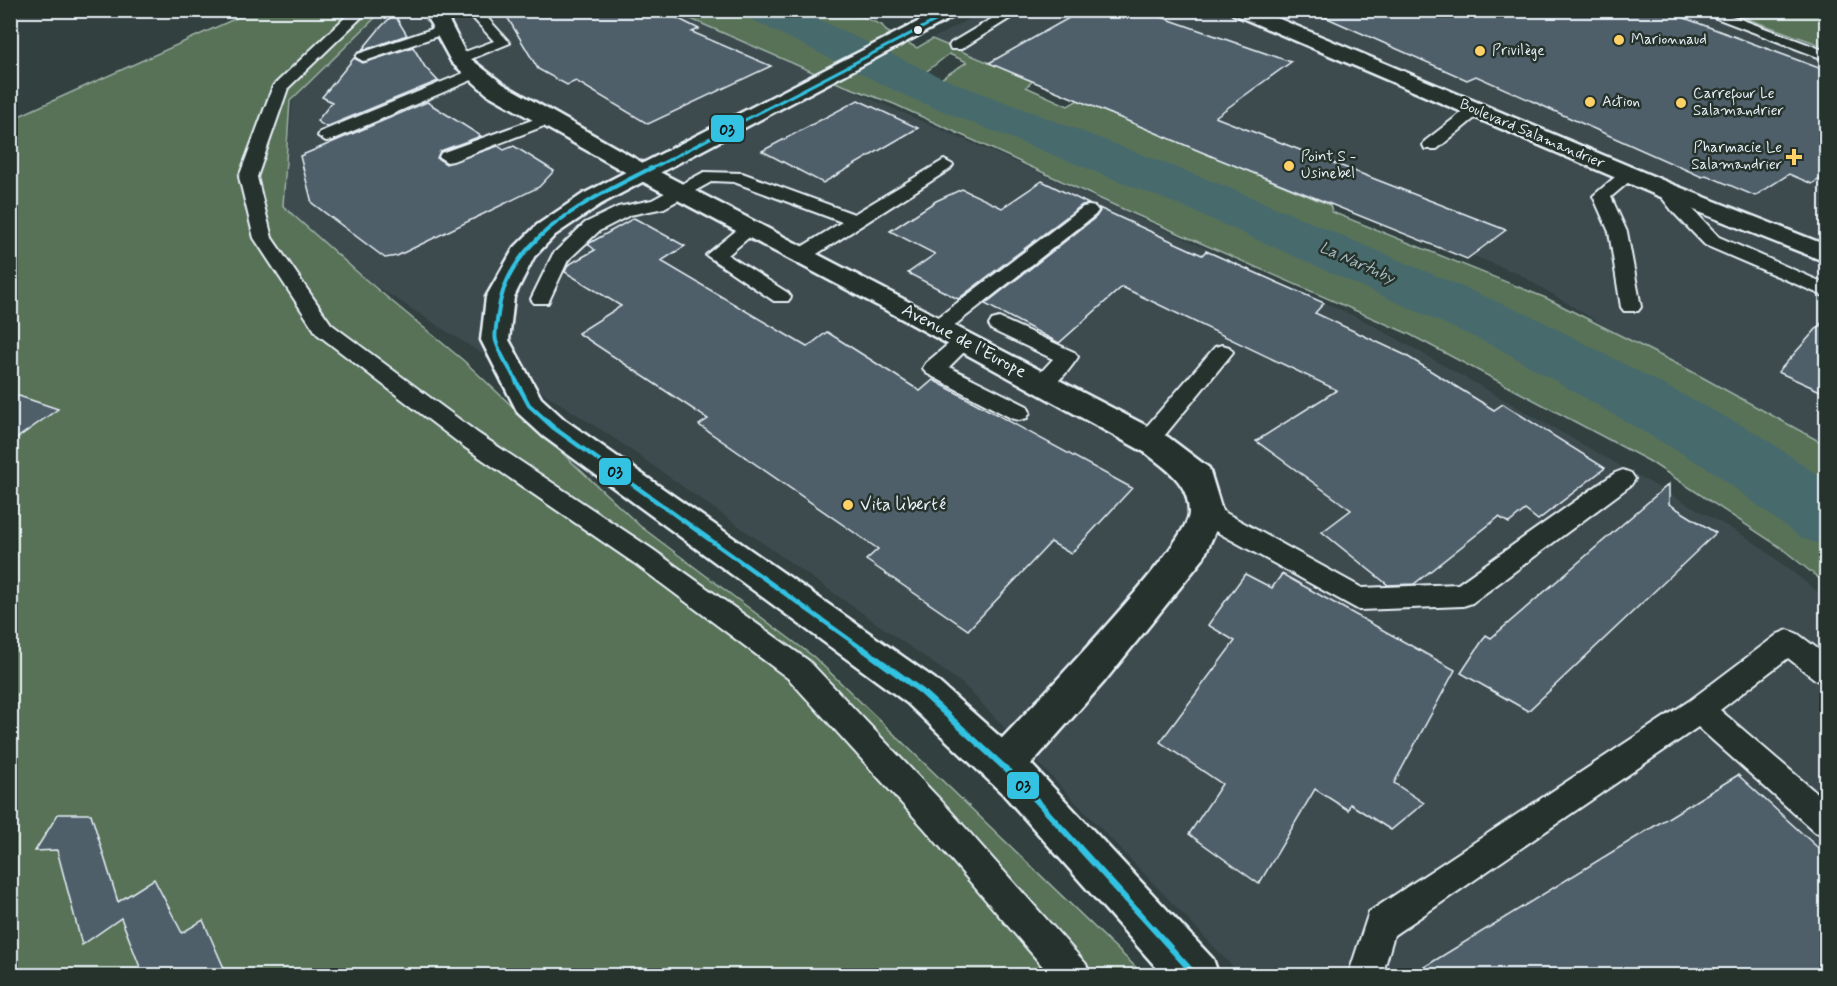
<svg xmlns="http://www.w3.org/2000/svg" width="1837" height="986" font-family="Mynerve,sans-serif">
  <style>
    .built { fill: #3e4c50 }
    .green { fill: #587259; stroke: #a0b2a8; stroke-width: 1.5; fill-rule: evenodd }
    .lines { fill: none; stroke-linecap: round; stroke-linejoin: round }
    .river { fill: #476a6d; fill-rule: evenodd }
    .building { fill: #4f5f6b; stroke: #e8f1f8; stroke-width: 1.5 }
    .service-casing { stroke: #e8f1f8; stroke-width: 4 }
    .minor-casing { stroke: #e8f1f8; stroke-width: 5 }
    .tertiary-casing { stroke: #e8f1f8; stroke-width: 5 }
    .secondary-casing { stroke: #e8f1f8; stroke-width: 5 }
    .service { fill: #26332d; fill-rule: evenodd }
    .minor { fill: #26332d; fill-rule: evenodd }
    .tertiary { fill: #26332d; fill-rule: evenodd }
    .secondary { fill: #26332d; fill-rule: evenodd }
    .bus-1-far3-casing { stroke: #26332d; stroke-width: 6 }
    .bus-1-far2-casing { stroke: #26332d; stroke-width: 8 }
    .bus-1-far1-casing { stroke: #26332d; stroke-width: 9 }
    .bus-1-casing { stroke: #26332d; stroke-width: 10 }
    .bus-1-far3 { stroke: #33c2e2; stroke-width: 3 }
    .bus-1-far2 { stroke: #33c2e2; stroke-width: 4 }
    .bus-1-far1 { stroke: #33c2e2; stroke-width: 4.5 }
    .bus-1 { stroke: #33c2e2; stroke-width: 6 }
    .bus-dot { fill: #e8f1f8; stroke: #26332d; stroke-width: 2 }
    .poi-dot { fill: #ffd166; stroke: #26332d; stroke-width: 2 }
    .labels { text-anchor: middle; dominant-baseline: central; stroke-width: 5; stroke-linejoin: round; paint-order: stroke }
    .far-poi-label { font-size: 15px; fill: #e8f1f8; stroke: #26332d; text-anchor: start }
    .far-street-label { font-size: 15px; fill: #e8f1f8; stroke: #26332d }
    .far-water-label { font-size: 16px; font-style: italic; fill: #a8bbc0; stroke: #26332d }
    .street-label { font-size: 18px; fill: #e8f1f8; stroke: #26332d }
    .poi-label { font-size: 18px; fill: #e8f1f8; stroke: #26332d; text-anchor: start }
    .line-badge { stroke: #26332d; stroke-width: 2 }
    .pale-badge-label { font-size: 16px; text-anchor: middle; font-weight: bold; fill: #111 }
  </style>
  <rect width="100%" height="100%" fill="#324040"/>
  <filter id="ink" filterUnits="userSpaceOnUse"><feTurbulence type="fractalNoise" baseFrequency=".0167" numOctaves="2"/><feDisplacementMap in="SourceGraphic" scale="12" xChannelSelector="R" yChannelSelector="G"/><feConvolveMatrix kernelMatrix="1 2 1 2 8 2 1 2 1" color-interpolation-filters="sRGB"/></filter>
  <g filter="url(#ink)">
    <g class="built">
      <polygon points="987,10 1749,10 1826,37 1826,460 1519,274 932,39"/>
      <polygon points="382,11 671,11 1024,166 1365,321 1751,540 1826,598 1826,975 1241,975 963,684 614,438 365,279 283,206 293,98"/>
    </g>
    <g class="green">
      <polygon points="252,11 382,11 290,101 283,206 365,279 464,361 640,526 814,657 1144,975 11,975 10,120"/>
      <path d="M678,11H848L882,25L886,31L917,48L932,39L1033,81L1026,87L1068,106L1078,100L1330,205L1332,212L1546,298L1687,369L1826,445V584L1780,547L1649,461L1409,334L1116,206L894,104L840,84L691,19ZM949,54L967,62L933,84L918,78Z"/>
      <polygon points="1725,11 1826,11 1826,47"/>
    </g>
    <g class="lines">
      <polygon class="river" points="745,10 799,10 942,78 1227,187 1538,319 1760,435 1826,481 1826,546 1801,538 1712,471 1496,347 1189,209 910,98 751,19"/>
    </g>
    <g class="building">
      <polygon points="503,10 661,10 699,29 692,32 771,66 648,124 576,81 567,85 538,69"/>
      <polygon points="1083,10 1141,10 1291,62 1215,117 1506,230 1467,259 1216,158 989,63"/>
      <polygon points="1309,10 1663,10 1827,71 1827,175 1812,184 1789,174 1755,196 1706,175 1702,177 1476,76 1467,80"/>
      <polygon points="394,14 407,35 361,51 379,29"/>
      <polygon points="413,47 425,67 438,81 326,127 317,121 332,102 322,97 354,58 363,63"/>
      <polygon points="858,100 918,128 823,183 762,151"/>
      <polygon points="427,102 481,136 440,151 437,158 446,164 498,146 504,150 514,146 554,171 539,187 397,256 385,258 312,203 300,156"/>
      <polygon points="1042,181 1089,204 1082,205 958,299 908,273 935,254 890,231 936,201 962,189 1002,208"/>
      <polygon points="1099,208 1202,255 1206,251 1324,303 1315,313 1405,355 1494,410 1503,404 1605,468 1538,520 1525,510 1509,523 1499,517 1414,584 1388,585 1322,532 1351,510 1256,441 1337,390 1122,287 1059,343 985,304 1096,217 1100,211"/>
      <polygon points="634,218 685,246 661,261 807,347 827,332 920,391 933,380 1132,488 1071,554 1051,542 968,630 866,560 878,549 699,425 708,419 578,333 621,306 565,272 568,265 595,250 588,244"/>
      <polygon points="1827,317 1827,394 1778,372"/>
      <polygon points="10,393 58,409 10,443"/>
      <polygon points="1669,484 1669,504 1716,533 1528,711 1461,673 1486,635 1491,638"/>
      <polygon points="1245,574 1272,588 1282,574 1455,670 1394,783 1424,803 1391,830 1350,804 1348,810 1315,789 1259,884 1189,834 1222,784 1160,742 1235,641 1208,625"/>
      <polygon points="1738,775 1827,856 1827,975 1411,975"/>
      <polygon points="58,814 91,814 118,902 154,879 182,933 203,920 227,975 143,975 121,918 82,945 57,850 35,851"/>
    </g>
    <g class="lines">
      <g class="service-casing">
        <g id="service">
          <polygon points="353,10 369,10 288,88 257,177 272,238 331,324 479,434 652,549 809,661 946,806 1086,964 1091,976 1051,976 924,828 789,679 634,563 463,446 317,334 254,238 239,177 273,86"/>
          <polygon points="1001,10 1020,12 961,49 951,49 949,46 951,43 1003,12"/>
          <polygon points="1695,10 1716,10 1826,51 1826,60"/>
          <polygon points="478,12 483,13 510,43 464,62 454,62 452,59 454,56 494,41 471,16"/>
          <polygon points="444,25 451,29 449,32 368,60 363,61 356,57 358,54"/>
          <polygon points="476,68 484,73 481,76 332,140 326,141 318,136 320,132"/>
          <polygon points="1475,105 1483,110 1481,113 1437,149 1425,149 1423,145 1425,141 1469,107"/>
          <polygon points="546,115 554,120 552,123 453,161 447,162 439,157 441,153"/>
          <polygon points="944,160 953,165 950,169 809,259 802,261 792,255 795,251 842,222 734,182 713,181 664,208 630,215 599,231 568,260 548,303 534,303 531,299 553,254 585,223 618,207 652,200 704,172 742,173 854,214"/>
          <polygon points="1628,170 1637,175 1611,197 1627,232 1641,307 1638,311 1624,311 1621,307 1609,232 1593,196 1622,171"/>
          <polygon points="1665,185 1671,186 1719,237 1826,284 1826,297 1705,245 1674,213 1656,190"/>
          <polygon points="1089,206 1095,207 1098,211 1095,215 946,332 932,332 929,327 932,322 1083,207"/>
          <polygon points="750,223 759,229 728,255 788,293 791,297 788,301 774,301 706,255 743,225"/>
          <path d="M999,318L1074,352L1078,357C1069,371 1052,393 1034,388L1031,383L1053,359L992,330L989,325L992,320Z"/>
          <polygon points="965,334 972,336 975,341 949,367 1027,406 1030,412 1027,418 1019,420 1011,418 926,373 923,368 926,363 958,336"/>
          <polygon points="1222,345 1229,347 1233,352 1229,357 1156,446 1148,448 1140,446 1137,440 1140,434 1215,347"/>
          <polygon points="1623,470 1631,473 1635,479 1631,485 1472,603 1463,606 1359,610 1197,521 1194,514 1197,507 1206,505 1215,507 1362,588 1458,584 1615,473"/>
          <polygon points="1788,630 1798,634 1826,655 1826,683 1816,680 1788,658 1720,710 1826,801 1826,836 1815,832 1698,727 1394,935 1382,976 1348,976 1369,912 1689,701 1778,634"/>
        </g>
      </g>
      <g class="minor-casing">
        <path id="minor" d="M430,10H449L448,19L467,56L503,84L650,167L1168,437L1209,468L1223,514L1203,559L1104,682L1017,780L1003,785L989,780L983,766L989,752C1020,719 1189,545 1189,513C1189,482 1167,470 1146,453L884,309L634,177L487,94L452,63L428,19Z"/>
      </g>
      <g class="tertiary-casing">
        <polygon id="tertiary" points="941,10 966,10 601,204 555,235 534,257 514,297 509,340 541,398 565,420 935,679 1033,766 1213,959 1219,976 1164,976 1003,794 907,703 543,436 518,413 481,340 486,297 514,248 537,225 583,194"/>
      </g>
      <g class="secondary-casing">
        <polygon id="secondary" points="1231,10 1258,10 1674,185 1826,245 1826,262 1656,195 1233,14"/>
      </g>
      <use href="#service" class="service"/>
      <use href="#minor" class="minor"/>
      <use href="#tertiary" class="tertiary"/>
      <use href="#secondary" class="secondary"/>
      <g class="bus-1-far3-casing">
        <polyline id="bus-1-far3" points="649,170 956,10"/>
      </g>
      <g class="bus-1-far2-casing">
        <path id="bus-1-far2" d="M517,382C510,369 500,355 496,341C494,334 497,322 498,314C507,236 590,200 651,168"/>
      </g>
      <g class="bus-1-far1-casing">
        <polyline id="bus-1-far1" points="516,381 529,405 554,428 864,650"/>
      </g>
      <g class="bus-1-casing">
        <polyline id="bus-1" points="862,648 921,691 1018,780 1196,976"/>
      </g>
      <use href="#bus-1-far3" class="bus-1-far3"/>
      <use href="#bus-1-far2" class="bus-1-far2"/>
      <use href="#bus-1-far1" class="bus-1-far1"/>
      <use href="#bus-1" class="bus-1"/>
    </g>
  </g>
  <circle class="bus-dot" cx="918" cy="30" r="5"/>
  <g class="poi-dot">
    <circle cx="1619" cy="40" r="6"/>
    <circle cx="1480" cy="51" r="6"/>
    <circle cx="1590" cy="102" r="6"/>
    <circle cx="1681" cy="103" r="6"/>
    <path d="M1791 148h6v6h6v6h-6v6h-6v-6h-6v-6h6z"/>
    <circle cx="1289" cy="166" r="6"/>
    <circle cx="848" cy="505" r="6"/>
  </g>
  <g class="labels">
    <g class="far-poi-label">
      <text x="1631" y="40">Marionnaud</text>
      <text x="1492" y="51">Privilège</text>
      <text x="1693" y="94">Carrefour Le<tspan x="1693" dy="17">Salamandrier</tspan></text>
      <text x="1602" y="102">Action</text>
      <text x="1782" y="148" text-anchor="end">Pharmacie Le<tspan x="1782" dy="17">Salamandrier</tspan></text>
      <text x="1301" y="157">Point S -<tspan x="1301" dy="17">Usinebel</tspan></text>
    </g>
    <g class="far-street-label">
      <text transform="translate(1532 134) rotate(23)">Boulevard Salamandrier</text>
    </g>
    <g class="far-water-label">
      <text transform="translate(1357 263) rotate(24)">La Nartuby</text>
    </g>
    <g class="street-label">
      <text transform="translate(964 341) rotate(28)">Avenue de l'Europe</text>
    </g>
    <g class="poi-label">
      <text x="860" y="505">Vita liberté</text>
    </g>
  </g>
  <g class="line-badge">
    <rect x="710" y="114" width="35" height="29" rx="6" fill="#33c2e2"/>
    <rect x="598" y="457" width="34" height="29" rx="6" fill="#33c2e2"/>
    <rect x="1006" y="771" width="34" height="29" rx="6" fill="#33c2e2"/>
  </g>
  <g class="pale-badge-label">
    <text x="727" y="135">03</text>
    <text x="615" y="477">03</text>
    <text x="1023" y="791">03</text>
  </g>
  <rect width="1837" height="986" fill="none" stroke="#26332d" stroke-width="36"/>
  <rect x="18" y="18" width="1801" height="950" fill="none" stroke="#e8f1f8" stroke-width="2" filter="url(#ink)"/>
</svg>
